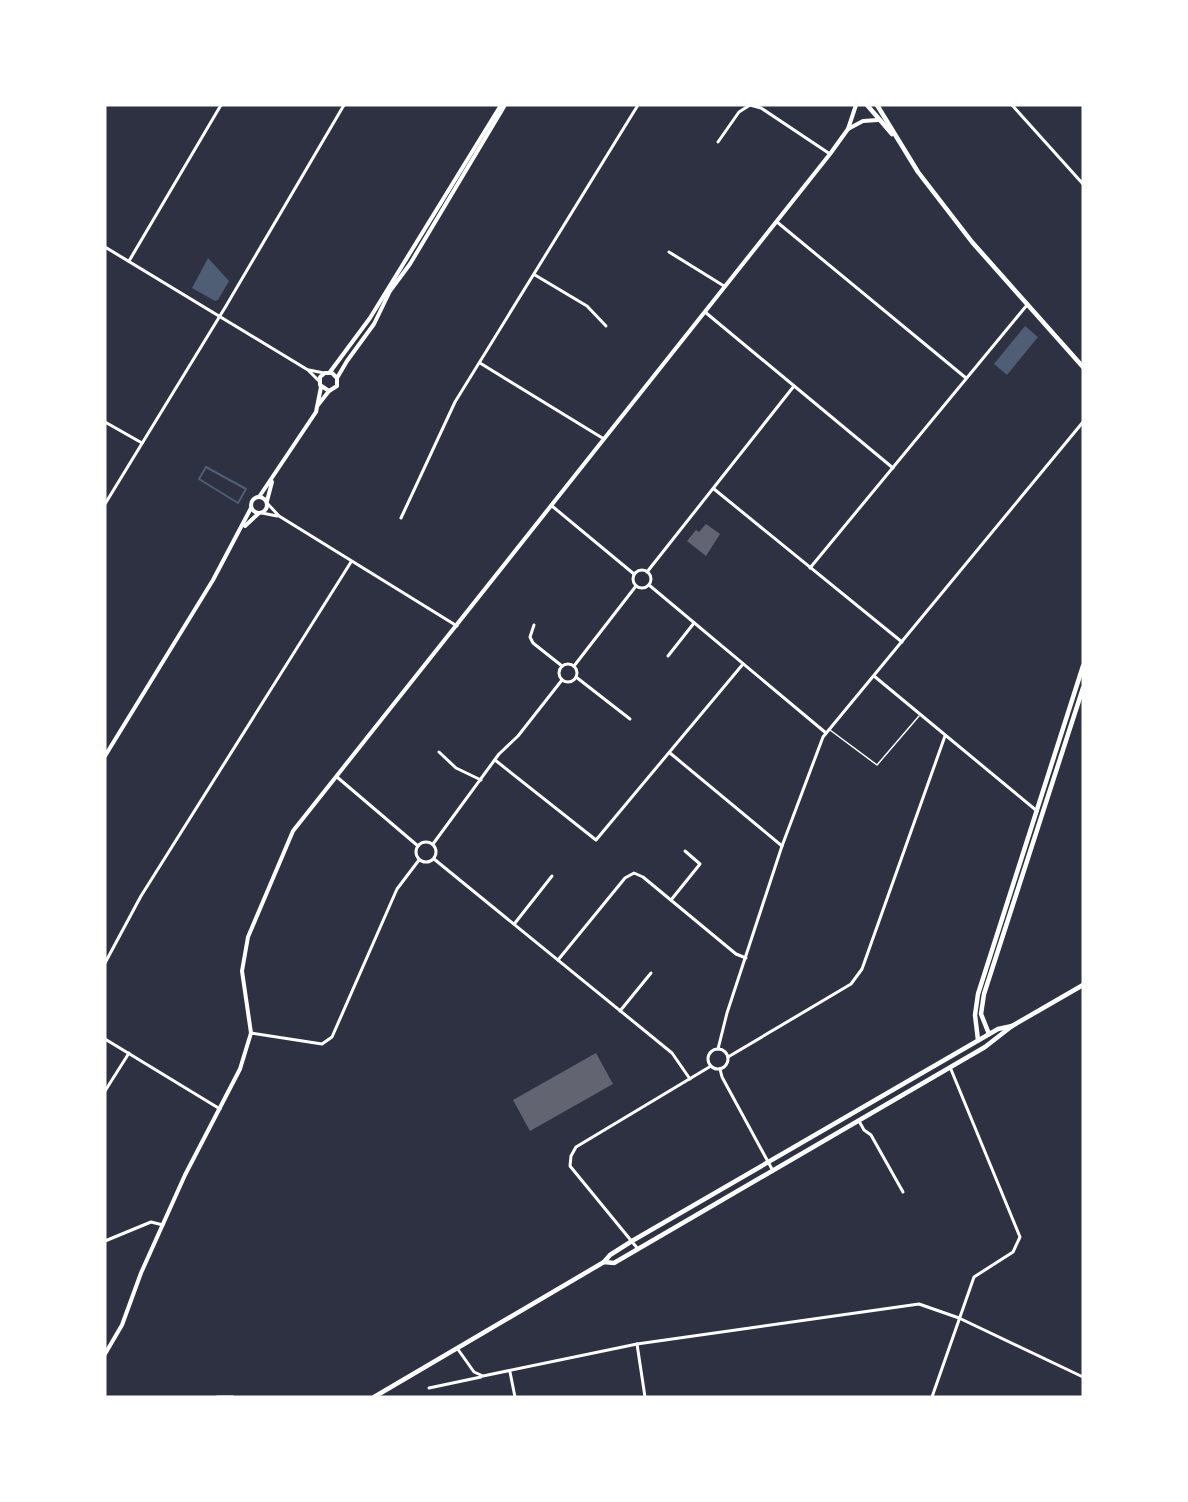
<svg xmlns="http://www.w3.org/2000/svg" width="1188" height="1502" font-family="'Golos Text',sans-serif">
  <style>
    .water { fill: #4f5d75 }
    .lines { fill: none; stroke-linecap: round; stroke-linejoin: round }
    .stream { stroke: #4f5d75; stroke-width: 2 }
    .building { fill: #626471 }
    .service { stroke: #fff; stroke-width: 1.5 }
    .minor { stroke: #fff; stroke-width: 3 }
    .tertiary { stroke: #fff; stroke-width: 4 }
    .secondary { stroke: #fff; stroke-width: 4.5 }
    .primary { stroke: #fff; stroke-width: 4.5 }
  </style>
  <rect width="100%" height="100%" fill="#2d3142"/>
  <g class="water">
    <polygon points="208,258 229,281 218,300 215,301 192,288"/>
    <polygon points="1025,326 1038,337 1007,375 994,364"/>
  </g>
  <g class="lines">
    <polygon class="stream" points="206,467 246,489 238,503 199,479"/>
  </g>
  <g class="building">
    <polygon points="706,524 720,534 706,556 687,541 696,530 699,532"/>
    <polygon points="596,1053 613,1084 530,1131 513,1100"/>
  </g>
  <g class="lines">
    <polyline class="service" points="830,730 877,765 919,716"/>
    <g class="minor">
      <polyline points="1012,105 1083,184"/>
      <polyline points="718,142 739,112 750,105 761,108 830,154"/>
      <polyline points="777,222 966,378"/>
      <polyline points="105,247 308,370 319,381"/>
      <polyline points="669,252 724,286"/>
      <polyline points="129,261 221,105"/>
      <polyline points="535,275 587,306 606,326"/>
      <polyline points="705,312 893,468"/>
      <polyline points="480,363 604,439"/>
      <polyline points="309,370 324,373"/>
      <polyline points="105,422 142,443"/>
      <polyline points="714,489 902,642"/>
      <polyline points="267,503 279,516 457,626"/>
      <polyline points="105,504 226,306 344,105"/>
      <polyline points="552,506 634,574"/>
      <polyline points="262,513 277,516"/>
      <polyline points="401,518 455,402 638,105"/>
      <polyline points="810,568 1027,305"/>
      <circle cx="642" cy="579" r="9"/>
      <polyline points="647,572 794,386"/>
      <polyline points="649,585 826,733"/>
      <polyline points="534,625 530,637 533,643 562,666"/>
      <polyline points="668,656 694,623"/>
      <circle cx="568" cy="673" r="9"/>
      <polyline points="574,666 636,586"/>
      <polyline points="874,676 1037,811"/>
      <polyline points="576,677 630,719"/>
      <polyline points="439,752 456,768 481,780"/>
      <polyline points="670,753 782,846"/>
      <polyline points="495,760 596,840 743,664"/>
      <polyline points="337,777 418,846"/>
      <circle cx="426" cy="852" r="10"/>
      <polyline points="433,844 499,754 518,736 562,680"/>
      <polyline points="434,859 672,1053 690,1079"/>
      <polyline points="671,900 700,864 685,851"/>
      <polyline points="515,923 552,876"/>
      <polyline points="558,960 625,878 634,873 643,877 736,954 746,958"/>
      <polyline points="105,963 141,896 351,562"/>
      <polyline points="620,1011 651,973"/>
      <polyline points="251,1033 322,1044 332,1037 397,889 419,860"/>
      <polyline points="105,1039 220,1109"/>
      <circle cx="718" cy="1059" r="10"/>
      <polyline points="718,1049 727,1013 782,846 823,737 1083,422"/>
      <polyline points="728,1057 851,984 862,969 945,736"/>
      <polyline points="720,1069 722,1077 773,1171"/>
      <polyline points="105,1091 129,1053"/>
      <polyline points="859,1121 864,1130 871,1135 903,1192"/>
      <polyline points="105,1241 151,1222 163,1225"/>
      <polyline points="638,1249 570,1166 571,1156 576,1147 711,1066"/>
      <polyline points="637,1344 645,1397"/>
      <polyline points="457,1348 474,1372 483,1376 637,1344 919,1304 959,1318 1083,1377"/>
      <polyline points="510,1372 515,1397"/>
      <polyline points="429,1388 481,1377"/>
      <polyline points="217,1397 233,1397"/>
      <polyline points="932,1397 974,1277 1013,1252 1020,1237 950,1067"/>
    </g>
    <g class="tertiary">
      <polyline points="848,129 863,121 878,120"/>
      <polyline points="330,372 370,318 501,105"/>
      <polyline points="337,378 332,373 325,373 320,377 320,385 329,391 337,386 337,378 347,361 374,324 390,291 410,264 505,105"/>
      <polyline points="318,405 329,391"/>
      <circle cx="259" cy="505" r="8"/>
      <polyline points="259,497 316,412 321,387"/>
      <polyline points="267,501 272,482"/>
      <polyline points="245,526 259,513"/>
      <polyline points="105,756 213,580 251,508"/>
      <polyline points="105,1354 122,1325 141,1273 185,1175 240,1069 251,1033 242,971 248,937 293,831 830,154 848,129 856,105"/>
    </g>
    <g class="secondary">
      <polyline points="867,105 892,134"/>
      <polyline points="877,105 918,172 972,242 1083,367"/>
      <polyline points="989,1034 981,1014 984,994 1083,688"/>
      <polyline points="978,1040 975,1015 978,994 1083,666"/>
    </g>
    <g class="primary">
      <polyline points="604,1262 614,1263 985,1047 1012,1026 1083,985"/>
      <polyline points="374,1397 604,1262 610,1255 632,1241 998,1029 1012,1026"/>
    </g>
  </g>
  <rect width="1188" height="1502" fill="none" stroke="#ffffff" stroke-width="213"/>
</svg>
